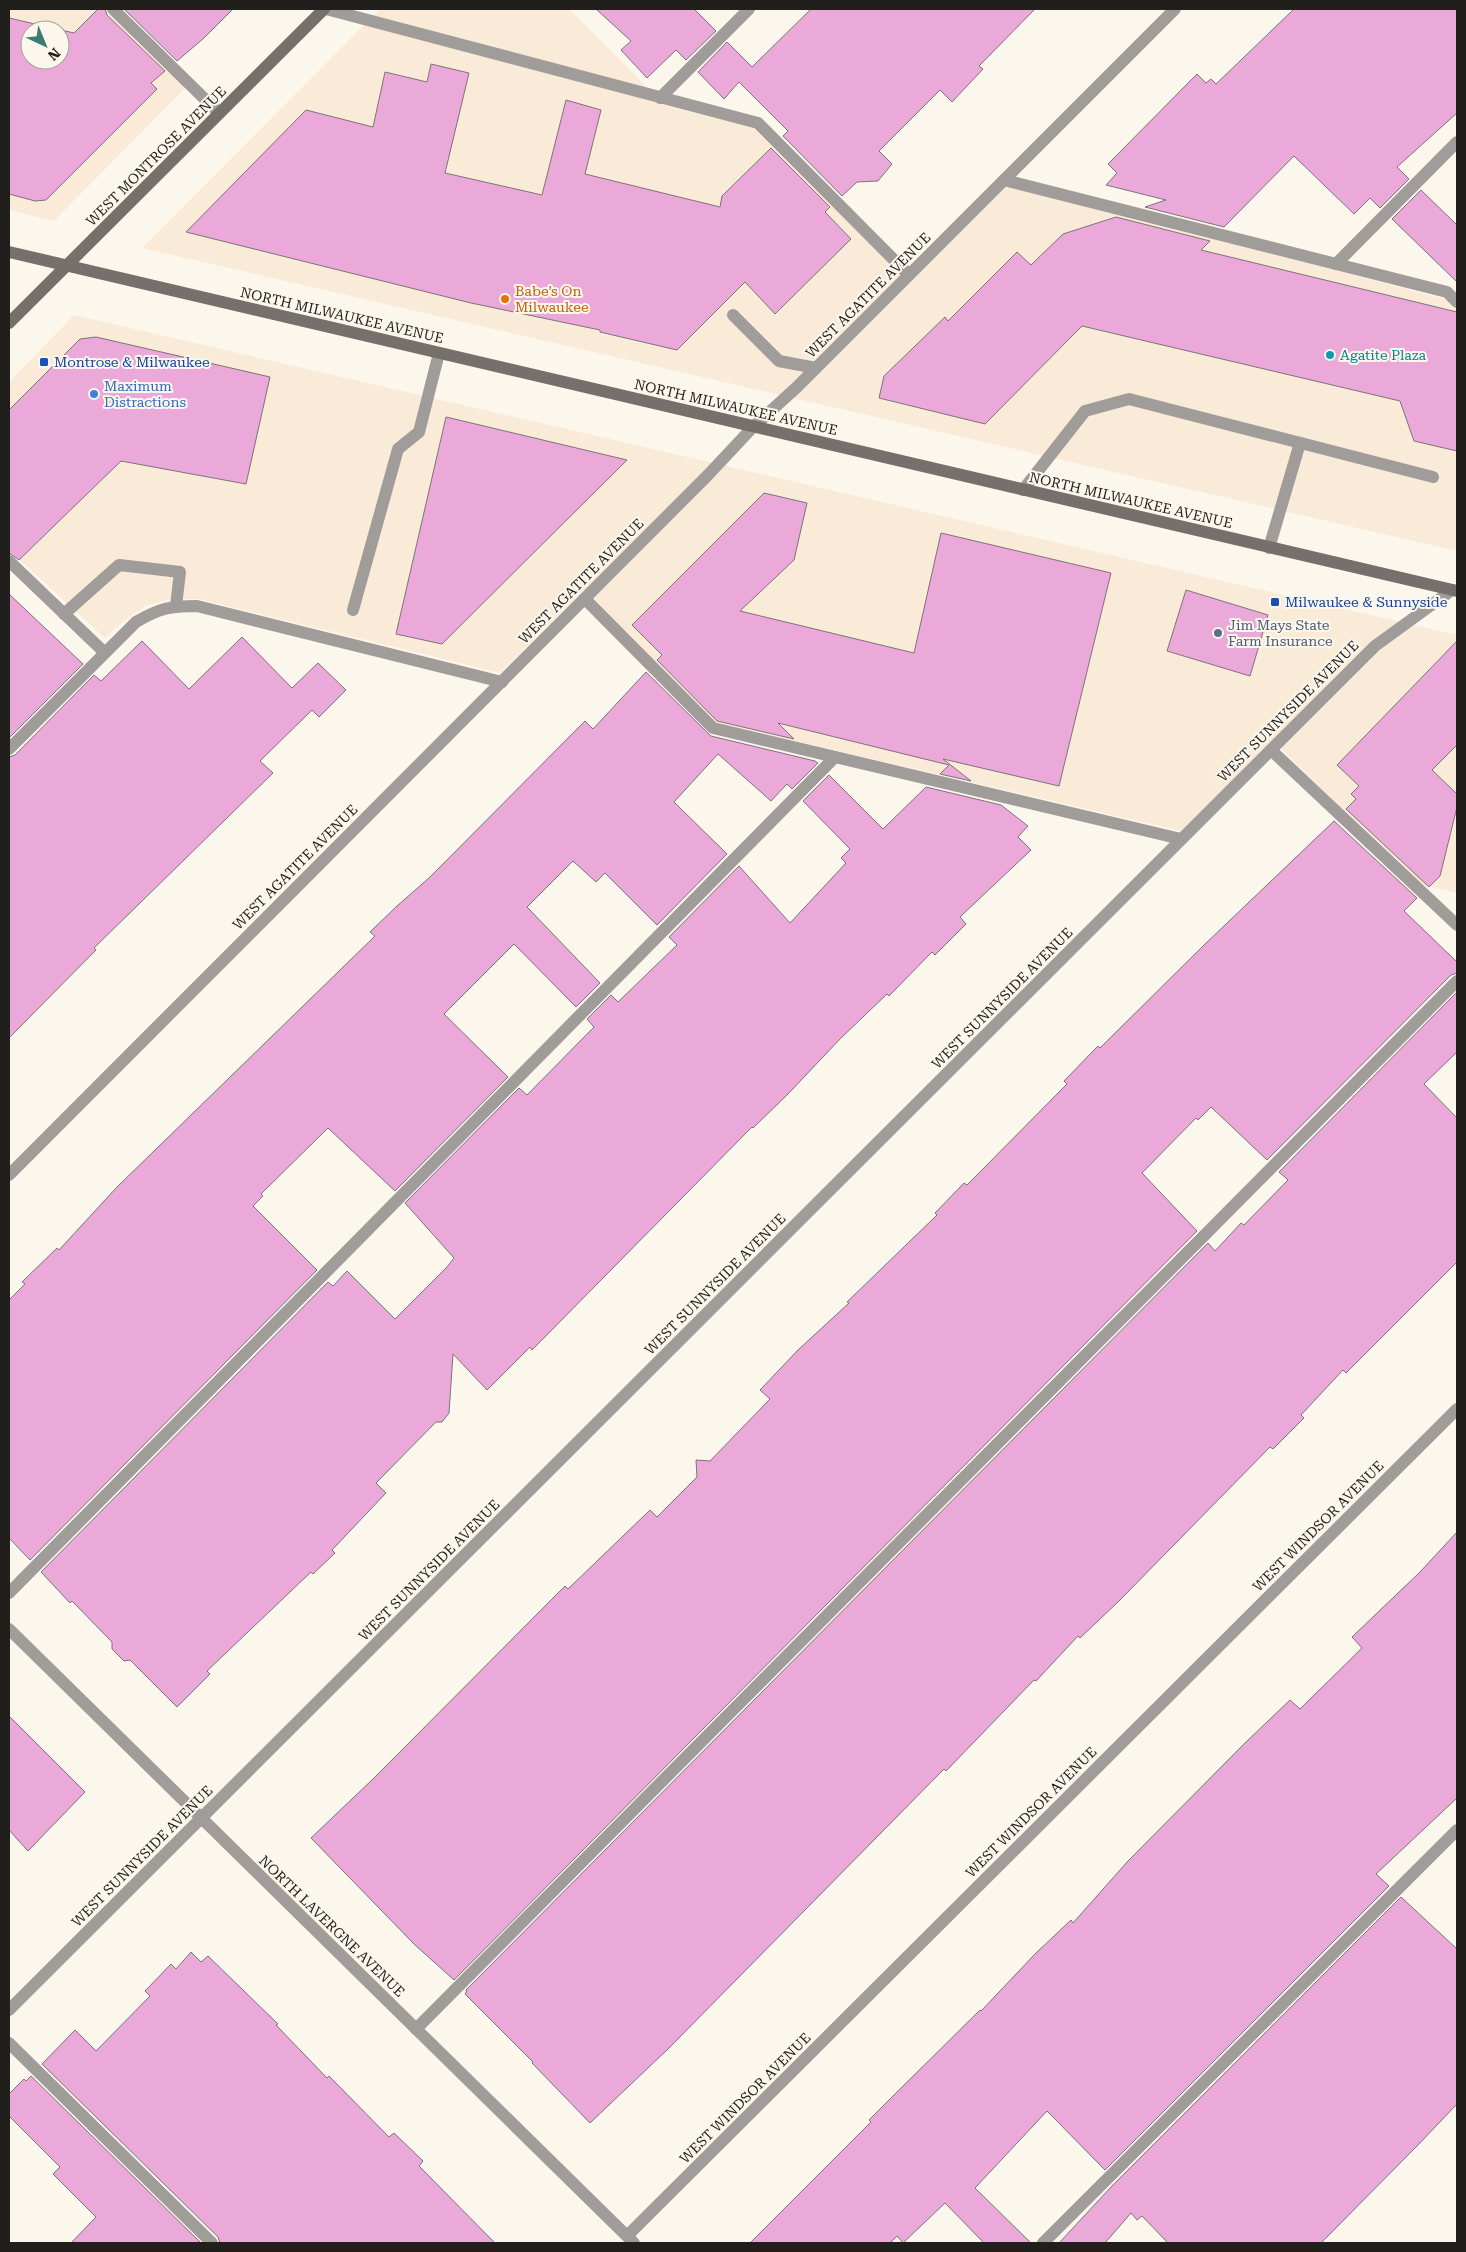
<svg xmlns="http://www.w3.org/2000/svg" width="1466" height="2252" font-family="'Roboto Serif',serif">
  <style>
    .commercial { fill: #f9ebd8; fill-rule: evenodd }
    .building { fill: #eba9da; stroke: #7c7379; fill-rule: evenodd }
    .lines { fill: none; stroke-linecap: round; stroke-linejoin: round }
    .service { stroke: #a09c99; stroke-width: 12 }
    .minor { stroke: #a09c99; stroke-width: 12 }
    .secondary { stroke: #76706c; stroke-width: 12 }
    .food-dot { fill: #e8710a; stroke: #fcf7ed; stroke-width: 2 }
    .culture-dot { fill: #0f9aa8; stroke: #fcf7ed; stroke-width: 2 }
    .transit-dot { fill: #1a4fb4; stroke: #fcf7ed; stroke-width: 2 }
    .shop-dot { fill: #3f7fe0; stroke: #fcf7ed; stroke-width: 2 }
    .service-dot { fill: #5c6f8a; stroke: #fcf7ed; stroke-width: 2 }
    .labels { text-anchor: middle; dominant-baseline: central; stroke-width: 4; stroke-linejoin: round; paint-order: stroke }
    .street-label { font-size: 14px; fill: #211f1c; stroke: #fcf7ed }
    .food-label { font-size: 14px; fill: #c56008; stroke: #fcf7ed; text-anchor: start }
    .culture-label { font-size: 14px; fill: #0d838f; stroke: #fcf7ed; text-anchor: start }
    .transit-label { font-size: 14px; fill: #164399; stroke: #fcf7ed; text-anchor: start }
    .shop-label { font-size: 14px; fill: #366cbe; stroke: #fcf7ed; text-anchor: start }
    .service-label { font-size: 14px; fill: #4e5e75; stroke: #fcf7ed; text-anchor: start }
  </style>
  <rect width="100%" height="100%" fill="#fcf7ed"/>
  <g class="commercial">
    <path d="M9,9H108L186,87L54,221L9,210ZM30,30H60V60H30Z"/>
    <polygon points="380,9 569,9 666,106 758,129 908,279 1005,183 1448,300 1457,310 1457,551 142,248"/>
    <polygon points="74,315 1457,635 1457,893 1419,884 1273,741 1181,831 714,722 584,590 500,673 199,599 171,599 146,606 127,618 105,638 9,550 9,382"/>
  </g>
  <g class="building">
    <path d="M98,9H105L107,15L165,71L151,83L157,89L46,200L35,201L9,194V18L74,33ZM30,30H60V60H30Z"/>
    <polygon points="124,9 233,9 204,38 177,61"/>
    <polygon points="596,9 694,9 716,31 686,60 676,50 647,78 621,50 631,41"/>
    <polygon points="811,9 1035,9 979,66 983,69 952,102 940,90 879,151 892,164 878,181 857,182 842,196 783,136 788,131 739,82 724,99 698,72 727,42 752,67"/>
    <polygon points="1294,9 1457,9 1457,113 1397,167 1409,179 1380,208 1370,198 1354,214 1294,156 1224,227 1145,207 1166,200 1106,185 1117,173 1108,164 1197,74 1206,83 1211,79 1216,84"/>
    <polygon points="431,64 469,73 445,173 542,195 566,100 601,110 585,174 720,207 722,196 771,148 830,207 825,212 851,239 775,314 745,282 677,350 600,332 600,330 471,303 186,232 306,110 373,127 385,72 427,82"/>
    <polygon points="1421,190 1457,225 1457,282 1392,219"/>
    <polygon points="1116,217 1210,241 1201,250 1457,312 1457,451 1414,441 1400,401 1082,326 985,424 879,398 884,376 945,317 948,321 1017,252 1031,265 1063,234"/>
    <polygon points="96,337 270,377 246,484 121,461 19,560 9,553 9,410 80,339"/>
    <polygon points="446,417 627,460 442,644 396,634"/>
    <polygon points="764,493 807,503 794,560 740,611 914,653 941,533 1111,573 1059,786 943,759 971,781 940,774 949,765 778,723 794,739 717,721 657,660 662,655 632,625"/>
    <polygon points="1186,590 1268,615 1250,676 1167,651"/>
    <polygon points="9,594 83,664 9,738"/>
    <polygon points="242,637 292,688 318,663 346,690 319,717 312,710 260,761 273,773 94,948 96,950 9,1038 9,757 15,755 94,675 101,681 142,641 189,689"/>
    <polygon points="1457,641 1457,745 1432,770 1457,794 1457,807 1440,876 1429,887 1346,809 1356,799 1351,794 1359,786 1337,765"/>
    <polygon points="646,672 711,736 815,761 818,763 792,789 787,784 771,801 718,754 674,802 727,854 657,925 605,873 596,882 573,861 527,907 600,983 576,1007 514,944 444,1014 508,1077 395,1191 328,1128 261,1194 263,1196 253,1206 317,1270 30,1560 9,1538 9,1300 25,1284 22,1282 57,1248 59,1250 117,1187 375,936 370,932 397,906 430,877 585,721 593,729"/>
    <polygon points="829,775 883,829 926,787 1001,805 1028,826 1018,837 1031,850 960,917 966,924 935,955 932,952 889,996 887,994 840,1039 788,1094 753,1128 752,1127 532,1350 530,1347 487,1390 453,1354 449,1413 442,1422 436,1422 376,1483 386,1493 332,1550 335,1553 313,1574 311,1572 207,1671 210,1674 177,1707 130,1660 124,1661 112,1649 112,1642 72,1601 70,1603 41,1572 328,1282 333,1286 347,1271 395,1319 447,1267 454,1258 405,1203 519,1088 527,1095 594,1027 587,1019 611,995 618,1002 677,945 669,937 739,866 790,923 846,863 841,858 850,849 803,801"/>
    <polygon points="1334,821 1417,898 1404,911 1457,962 1457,973 1451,975 1267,1160 1211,1107 1198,1120 1196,1118 1142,1173 1197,1231 454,1980 415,1945 311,1838 374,1778 565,1586 568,1589 650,1510 657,1517 697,1477 696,1460 710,1461 770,1399 760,1390 798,1350 849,1303 847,1302 937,1215 935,1213 964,1183 967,1185 1067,1084 1064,1081 1098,1046 1100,1048 1203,946"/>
    <polygon points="1457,992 1457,1052 1424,1084 1457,1118 1457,1262 1346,1373 1343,1370 1301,1415 1304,1418 1273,1449 1270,1447 1119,1601 1080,1638 1078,1636 1036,1681 1034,1680 946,1771 944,1769 668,2049 590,2123 532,2063 533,2062 465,1994 467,1991 466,1990 1208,1243 1215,1251 1241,1223 1244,1225 1288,1180 1279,1172"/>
    <polygon points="1457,1532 1457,1798 1376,1874 1389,1886 1105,2170 1047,2111 975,2188 1031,2243 984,2243 945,2203 903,2243 897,2236 890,2243 750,2243 871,2122 869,2120 891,2098 980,2010 981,2011 1036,1953 1071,1920 1073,1923 1128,1861 1245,1743 1290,1700 1300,1709 1362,1648 1352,1637 1420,1572"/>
    <polygon points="9,1716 85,1792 28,1851 9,1830"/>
    <polygon points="1401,1897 1457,1949 1457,2104 1418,2145 1321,2243 1168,2243 1142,2216 1137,2220 1131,2213 1105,2243 1059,2243 1111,2187"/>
    <polygon points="191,1952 201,1962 208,1956 278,2024 276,2025 327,2078 329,2076 389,2137 394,2133 423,2161 419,2166 495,2243 220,2243 218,2237 42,2064 75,2030 96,2051 150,1996 145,1991 171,1964 176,1969"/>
    <polygon points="31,2076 201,2243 71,2243 96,2217 53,2174 60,2167 9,2116 9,2094 24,2079 26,2081"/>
  </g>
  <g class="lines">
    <g class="service">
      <polyline points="113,9 219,113"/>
      <polyline points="326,9 758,123 909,275"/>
      <polyline points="660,98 749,9"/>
      <polyline points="1004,180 1447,292 1457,302"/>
      <polyline points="1336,264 1457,142"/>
      <polyline points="733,315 779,361 816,368"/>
      <polyline points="1023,490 1085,411 1129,399 1433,477"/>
      <polyline points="1269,548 1300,443"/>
      <polyline points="9,561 104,652"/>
      <polyline points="585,599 713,728 1181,839"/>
      <polyline points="353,610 398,449 419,432 439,353"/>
      <polyline points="64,614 119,565 180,572 176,606"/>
      <path d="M9,749L136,622C160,608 170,606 197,606L502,682"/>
      <polyline points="1271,750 1457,925"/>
      <polyline points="9,1593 835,757"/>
      <polyline points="416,2029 1457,981"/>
      <polyline points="9,2043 212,2243"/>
      <polyline points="1043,2243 1457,1830"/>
    </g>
    <g class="minor">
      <polyline points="9,1175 708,475 753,427 797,387 1175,9"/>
      <polyline points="9,1629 634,2243"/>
      <polyline points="9,2010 1375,646 1452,590"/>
      <polyline points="627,2236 1457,1409"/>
    </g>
    <g class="secondary">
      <polyline points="9,252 1457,591"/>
      <polyline points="9,323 324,9"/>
    </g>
  </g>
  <circle class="food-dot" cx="505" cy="299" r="5"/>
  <circle class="culture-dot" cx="1330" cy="355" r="5"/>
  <g class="transit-dot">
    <rect x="39" y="357" width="10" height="10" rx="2.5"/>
    <rect x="1270" y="597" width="10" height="10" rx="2.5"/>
  </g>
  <circle class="shop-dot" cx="94" cy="394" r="5"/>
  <circle class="service-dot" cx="1218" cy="633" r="5"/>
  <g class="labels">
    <g class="street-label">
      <text transform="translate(156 156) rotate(-45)">WEST MONTROSE AVENUE</text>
      <text transform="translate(868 295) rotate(-45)">WEST AGATITE AVENUE</text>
      <text transform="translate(342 315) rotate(13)">NORTH MILWAUKEE AVENUE</text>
      <text transform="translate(736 407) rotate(13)">NORTH MILWAUKEE AVENUE</text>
      <text transform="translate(1131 500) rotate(13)">NORTH MILWAUKEE AVENUE</text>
      <text transform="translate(581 581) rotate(-45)">WEST AGATITE AVENUE</text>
      <text transform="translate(1288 711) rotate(-45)">WEST SUNNYSIDE AVENUE</text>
      <text transform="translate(295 867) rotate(-45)">WEST AGATITE AVENUE</text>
      <text transform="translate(1002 998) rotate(-45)">WEST SUNNYSIDE AVENUE</text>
      <text transform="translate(715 1284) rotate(-45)">WEST SUNNYSIDE AVENUE</text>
      <text transform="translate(1318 1526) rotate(-45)">WEST WINDSOR AVENUE</text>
      <text transform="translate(429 1570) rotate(-45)">WEST SUNNYSIDE AVENUE</text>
      <text transform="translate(1031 1812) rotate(-45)">WEST WINDSOR AVENUE</text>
      <text transform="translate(142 1856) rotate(-45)">WEST SUNNYSIDE AVENUE</text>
      <text transform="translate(332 1926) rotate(44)">NORTH LAVERGNE AVENUE</text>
      <text transform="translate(745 2098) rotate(-45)">WEST WINDSOR AVENUE</text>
    </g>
    <g class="food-label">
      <text x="515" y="291">Babe’s On<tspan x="515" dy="16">Milwaukee</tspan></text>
    </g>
    <g class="culture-label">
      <text x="1340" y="355">Agatite Plaza</text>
    </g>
    <g class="transit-label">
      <text x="54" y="362">Montrose &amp; Milwaukee</text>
      <text x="1285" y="602">Milwaukee &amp; Sunnyside</text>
    </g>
    <g class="shop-label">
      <text x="104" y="386">Maximum<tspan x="104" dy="16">Distractions</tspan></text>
    </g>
    <g class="service-label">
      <text x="1228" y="625">Jim Mays State<tspan x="1228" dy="16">Farm Insurance</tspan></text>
    </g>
  </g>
  <rect width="1466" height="2252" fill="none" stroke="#211f1c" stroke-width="20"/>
  <g transform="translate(45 45) rotate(136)"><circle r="24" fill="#fcf7ed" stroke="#a4a199"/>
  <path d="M0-4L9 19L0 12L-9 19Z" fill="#3b7e71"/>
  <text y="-8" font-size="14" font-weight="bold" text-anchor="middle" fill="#211f1c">N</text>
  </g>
</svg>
